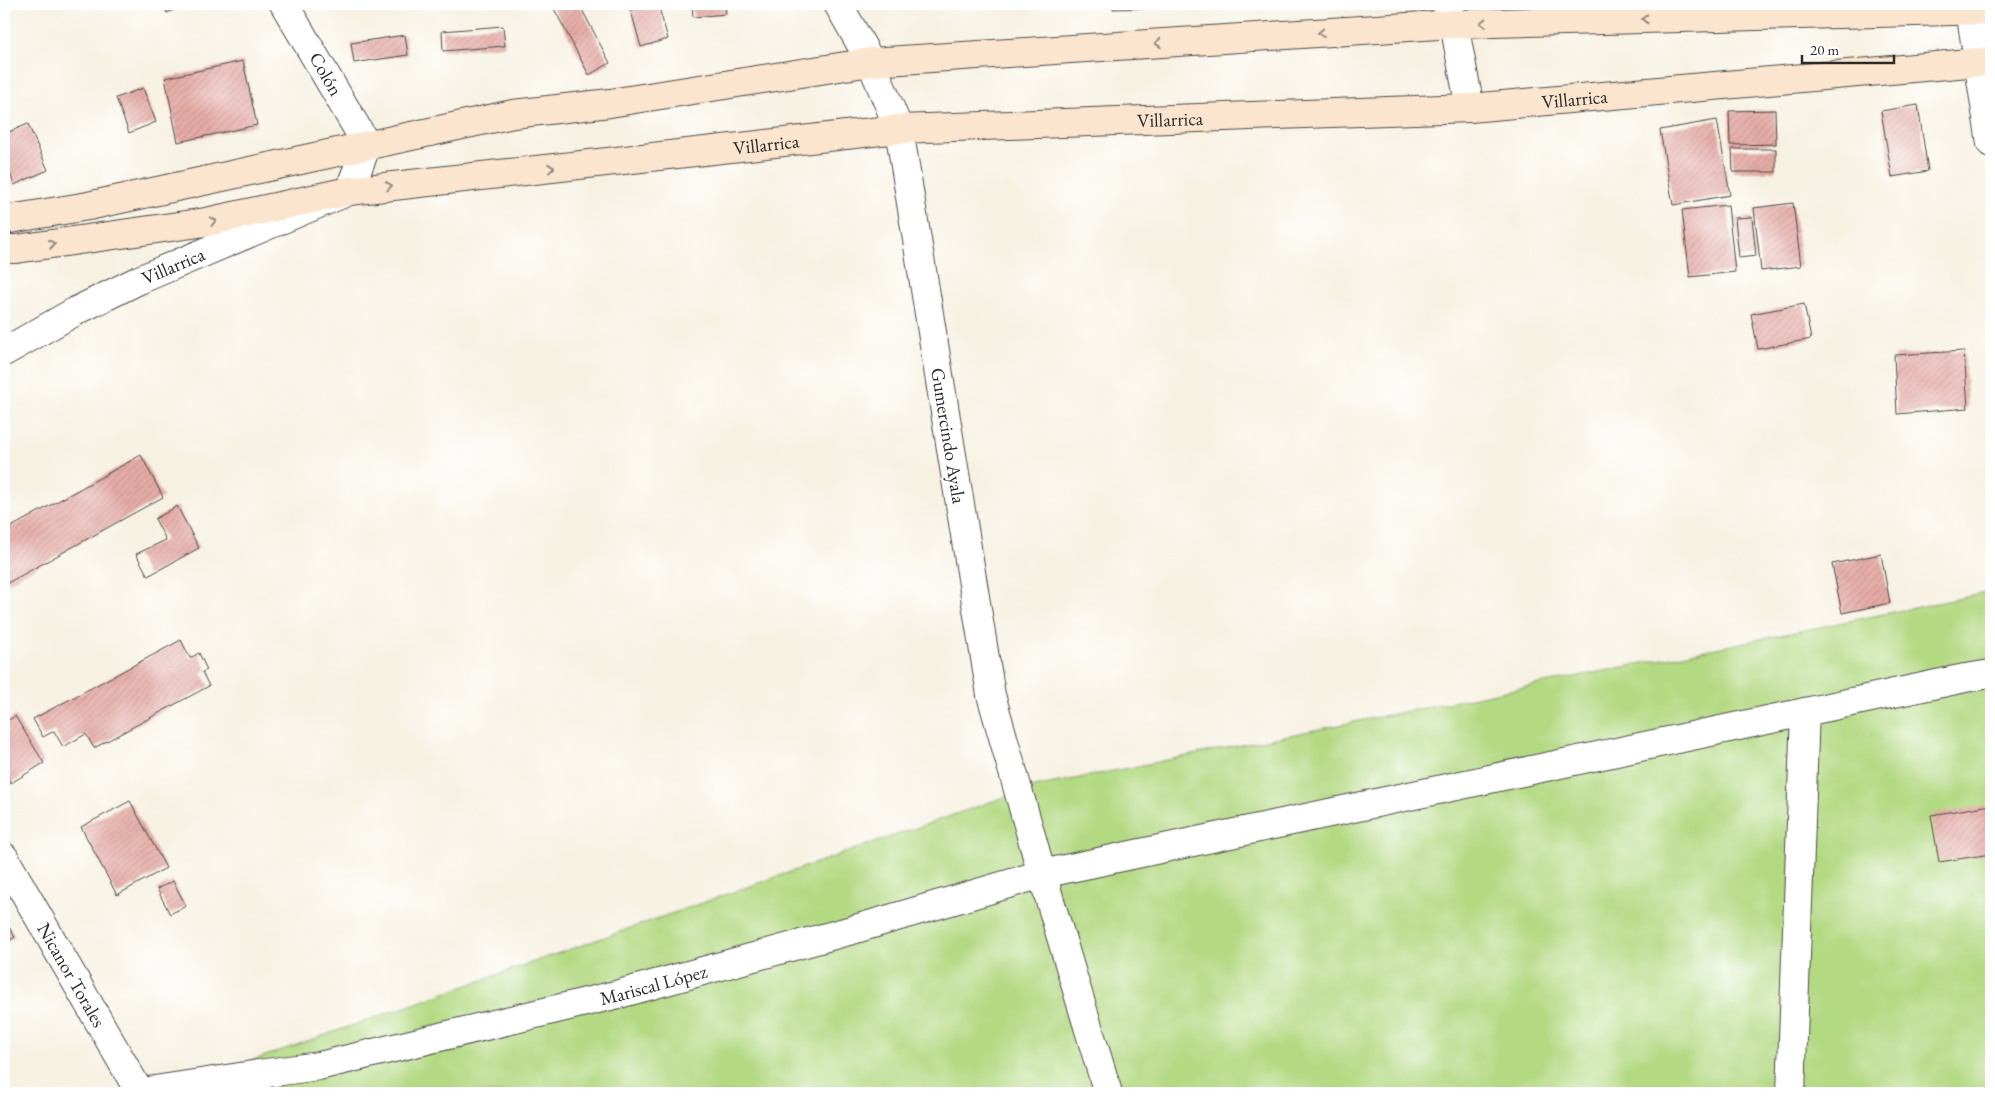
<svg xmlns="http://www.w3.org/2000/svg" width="1995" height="1097" font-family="'EB Garamond',serif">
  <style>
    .green { fill: #b3d982; stroke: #6f8256 }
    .building { fill: url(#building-hatch) }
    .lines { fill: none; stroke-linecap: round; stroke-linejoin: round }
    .street-casing { stroke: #4a4946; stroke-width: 30 }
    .secondary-casing { stroke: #4a4946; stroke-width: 30 }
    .street { stroke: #fff; stroke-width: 28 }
    .secondary { stroke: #fce5cf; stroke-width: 28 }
    .oneway { stroke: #94887d }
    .labels { text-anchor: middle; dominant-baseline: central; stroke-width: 4.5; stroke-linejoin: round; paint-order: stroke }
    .street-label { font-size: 19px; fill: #2b2b2b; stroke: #fff }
  </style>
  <defs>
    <pattern id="building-hatch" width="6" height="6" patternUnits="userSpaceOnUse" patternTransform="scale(1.25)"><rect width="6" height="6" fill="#e6aca6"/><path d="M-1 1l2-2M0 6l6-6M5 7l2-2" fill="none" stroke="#c5948f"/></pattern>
  </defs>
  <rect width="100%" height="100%" fill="#fff"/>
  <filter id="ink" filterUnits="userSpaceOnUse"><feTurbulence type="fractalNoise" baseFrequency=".02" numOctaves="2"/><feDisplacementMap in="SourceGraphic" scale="10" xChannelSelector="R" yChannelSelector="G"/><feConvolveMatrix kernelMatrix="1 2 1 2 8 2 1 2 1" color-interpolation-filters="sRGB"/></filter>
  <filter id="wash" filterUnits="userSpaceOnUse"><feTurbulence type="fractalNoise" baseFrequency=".0096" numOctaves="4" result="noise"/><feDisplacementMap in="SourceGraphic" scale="20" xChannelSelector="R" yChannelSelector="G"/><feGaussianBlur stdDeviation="1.12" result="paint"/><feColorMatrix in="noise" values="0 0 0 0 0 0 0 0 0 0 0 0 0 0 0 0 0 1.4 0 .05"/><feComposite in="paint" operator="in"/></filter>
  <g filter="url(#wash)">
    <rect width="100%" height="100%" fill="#f7f1e2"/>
    <polygon class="green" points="1991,592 1991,1093 173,1093 171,1089 1030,788"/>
    <g id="blocks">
      <g class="building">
        <polygon points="163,4 186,4 167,13"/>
        <polygon points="554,4 579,4 610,63 589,75 552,5"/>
        <polygon points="629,4 658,4 668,39 641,47"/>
        <polygon points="692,4 725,4 726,14 693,17"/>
        <polygon points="1113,4 1157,4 1157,8 1113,9"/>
        <polygon points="1173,4 1191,4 1191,5 1173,6"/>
        <polygon points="1226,4 1245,4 1245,6 1226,5"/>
        <polygon points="503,26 505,46 443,51 442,31"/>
        <polygon points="405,35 408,55 354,63 351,43"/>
        <polygon points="243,61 257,125 178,142 165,78"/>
        <polygon points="143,88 156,122 129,133 116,98"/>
        <polygon points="1918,105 1928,171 1892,177 1881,111"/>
        <polygon points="1775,110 1776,144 1730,145 1729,111"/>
        <polygon points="1717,120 1730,195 1673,205 1660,130"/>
        <polygon points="28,124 48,170 14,185 5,156 4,156 4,134"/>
        <polygon points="1732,149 1776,149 1776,172 1733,172"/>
        <polygon points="1793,203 1801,266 1761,271 1754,208"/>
        <polygon points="1728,205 1735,272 1690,277 1682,210"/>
        <polygon points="1752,217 1756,256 1739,258 1735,218"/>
        <polygon points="1804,304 1811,339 1758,349 1751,314"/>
        <polygon points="1964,351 1968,408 1897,414 1894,355"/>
        <polygon points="141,455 163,497 4,585 4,531"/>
        <polygon points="177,506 199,548 148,576 136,554 166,540 155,519"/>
        <polygon points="1881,554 1890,603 1842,613 1832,564"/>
        <polygon points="181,640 190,658 199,653 207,670 202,672 209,686 94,748 86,734 63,747 54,731 43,737 33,719"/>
        <polygon points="15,716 44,763 11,783 4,771 4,723"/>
        <polygon points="130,801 166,868 117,895 81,827"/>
        <polygon points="1991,805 1991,854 1939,862 1931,815"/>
        <polygon points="173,881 186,906 170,914 157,889"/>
        <polygon points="4,919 15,937 4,944"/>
      </g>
    </g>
  </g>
  <g filter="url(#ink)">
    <use href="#blocks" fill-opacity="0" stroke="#4a4946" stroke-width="1"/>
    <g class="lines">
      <g class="street-casing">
        <g id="street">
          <path id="s1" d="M838,4L871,62L899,129L991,695L1042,874L1108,1093"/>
          <polyline points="1446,4 1454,24 1470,108"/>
          <polyline points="1969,4 1991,143"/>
          <path id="s2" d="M4,352L76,311L139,280L349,191L367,145L284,4"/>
          <path id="s3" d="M4,857L140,1093"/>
          <polyline points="135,1093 259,1074"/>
          <path id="s4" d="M255,1093L259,1074L319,1066L619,994L852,930L1042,874L1965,678L1991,674"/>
          <polyline points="1791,1093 1805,712"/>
        </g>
      </g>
      <g class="secondary-casing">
        <g id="secondary">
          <polyline points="4,220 88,206 513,114 610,103 871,62 1454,24 1991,10"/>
          <path id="s5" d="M4,249H16L206,222L349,191L899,129L1470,108L1991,61"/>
        </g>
      </g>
      <use href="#street" class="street"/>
      <use href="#secondary" class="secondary"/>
    </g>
    <defs><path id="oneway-chevron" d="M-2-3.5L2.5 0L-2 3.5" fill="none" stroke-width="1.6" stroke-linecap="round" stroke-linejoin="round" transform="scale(1.25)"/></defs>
    <g class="oneway">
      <use href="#oneway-chevron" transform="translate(1645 19) rotate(179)"/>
      <use href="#oneway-chevron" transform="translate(1483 23) rotate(179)"/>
      <use href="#oneway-chevron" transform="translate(1321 33) rotate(176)"/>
      <use href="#oneway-chevron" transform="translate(1158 43) rotate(176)"/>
      <use href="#oneway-chevron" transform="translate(551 168) rotate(-6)"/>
      <use href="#oneway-chevron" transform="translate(389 186) rotate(-7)"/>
      <use href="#oneway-chevron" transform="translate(213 221) rotate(-12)"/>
      <use href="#oneway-chevron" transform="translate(52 244) rotate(-8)"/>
    </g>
  </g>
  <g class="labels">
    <g class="street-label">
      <text transform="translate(326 74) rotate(60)">Colón</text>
      <text stroke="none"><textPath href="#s5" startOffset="1580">Villarrica</textPath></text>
      <text stroke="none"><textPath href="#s5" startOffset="1175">Villarrica</textPath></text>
      <text stroke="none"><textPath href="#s5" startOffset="770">Villarrica</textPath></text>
      <text stroke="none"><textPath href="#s2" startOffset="190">Villarrica</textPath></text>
      <text stroke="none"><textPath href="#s1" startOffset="450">Gumercindo Ayala</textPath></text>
      <text stroke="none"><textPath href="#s3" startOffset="136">Nicanor Torales</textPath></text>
      <text stroke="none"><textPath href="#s4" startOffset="424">Mariscal López</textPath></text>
    </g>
  </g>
  <rect width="1995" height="1097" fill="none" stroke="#fff" stroke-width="20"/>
  <path d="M1802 55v8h92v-8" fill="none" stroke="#2b2b2b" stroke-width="2.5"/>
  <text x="1810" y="55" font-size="15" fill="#2b2b2b" stroke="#ffffff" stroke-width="4" paint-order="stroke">20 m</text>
</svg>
